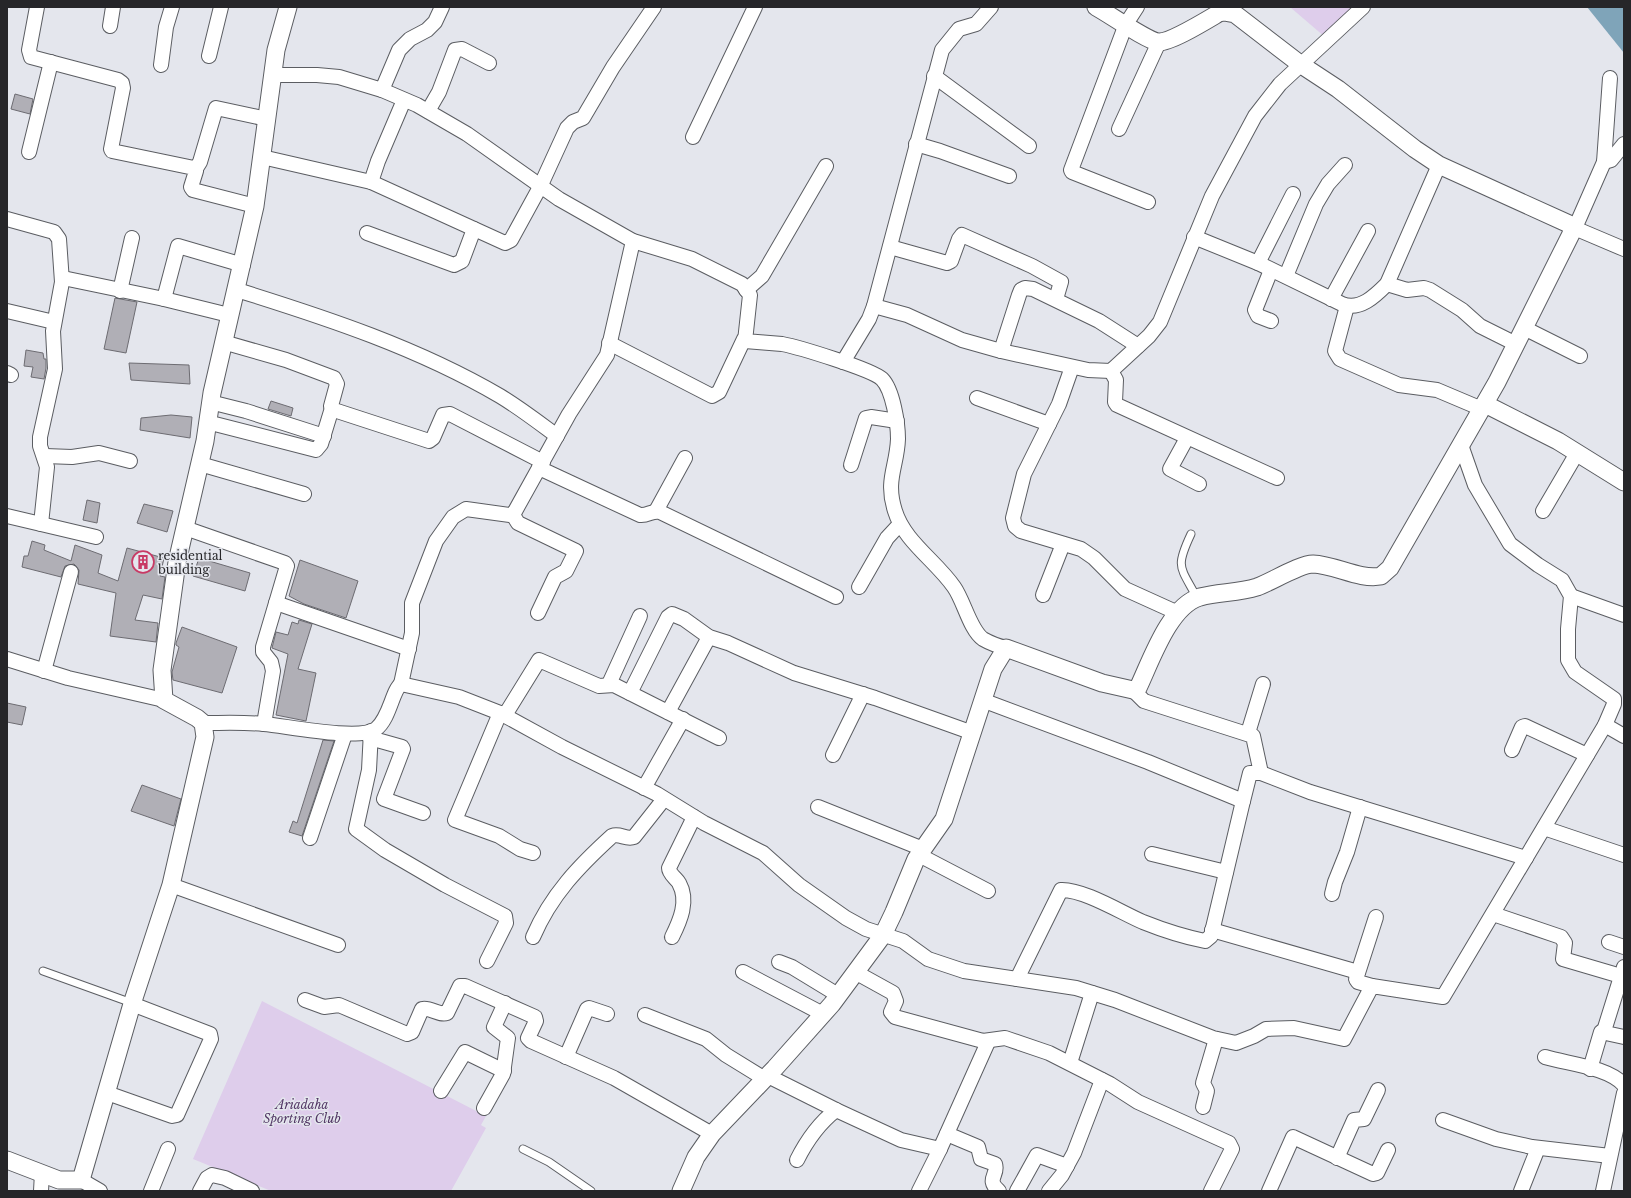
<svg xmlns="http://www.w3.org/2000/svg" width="1631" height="1198" font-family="'Libre Baskerville',serif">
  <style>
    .green { fill: #decdeb }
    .water { fill: #7fa4b9 }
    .building { fill: #b0afb6; stroke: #6d6c72 }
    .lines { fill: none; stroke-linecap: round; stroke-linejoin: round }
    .service-casing { stroke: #5b5d62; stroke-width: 9 }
    .minor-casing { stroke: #5b5d62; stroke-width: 16 }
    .tertiary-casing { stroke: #5b5d62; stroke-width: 19 }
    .service { stroke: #fff; stroke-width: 7 }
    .minor { stroke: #fff; stroke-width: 14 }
    .tertiary { stroke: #fff; stroke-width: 17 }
    .labels { text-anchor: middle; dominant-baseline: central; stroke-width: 3; stroke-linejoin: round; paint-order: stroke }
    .poi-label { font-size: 12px; fill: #262629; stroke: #e4e6ed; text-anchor: start }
    .park-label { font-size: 12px; font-style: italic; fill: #523765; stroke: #e4e6ed }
  </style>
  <rect width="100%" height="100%" fill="#e4e6ed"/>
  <g class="green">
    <polygon points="1290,7 1359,7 1325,37"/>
    <polygon points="262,1001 486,1116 481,1125 486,1128 451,1191 271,1191 193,1159"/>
  </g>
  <polygon class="water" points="1587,7 1624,7 1624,53"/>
  <g class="building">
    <polygon points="15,94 33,99 30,114 11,109"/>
    <polygon points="115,298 137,302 126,353 104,349"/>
    <polygon points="26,350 43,353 44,359 46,359 46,368 44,379 31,377 33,367 24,366"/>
    <polygon points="129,363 189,365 190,384 131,380"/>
    <polygon points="271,401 293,408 291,416 268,409"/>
    <polygon points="171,415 192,417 190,438 140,430 141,418"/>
    <polygon points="87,500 100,503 97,523 83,520"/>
    <polygon points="144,504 173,511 167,532 137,523"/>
    <polygon points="32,541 45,545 44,550 71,561 75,545 102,555 98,573 118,581 127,548 164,558 160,576 165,577 162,599 143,595 135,620 158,623 156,642 110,636 116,593 78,584 79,570 74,564 65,566 61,577 22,567 24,556 28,556"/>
    <polygon points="199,558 250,573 245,591 193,576"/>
    <polygon points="300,560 358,581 346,618 304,604 289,596"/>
    <polygon points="299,620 312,624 298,669 316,673 306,721 276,715 288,654 272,648 276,632 288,635 292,622 298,624"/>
    <polygon points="182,627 237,647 222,693 173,680 172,672 179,647 176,645 176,643"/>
    <polygon points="7,703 26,707 22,725 7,722"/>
    <polygon points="323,740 334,741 302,836 289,832 293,821 297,823"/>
    <polygon points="142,785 181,799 174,826 131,811"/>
  </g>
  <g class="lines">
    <g class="service-casing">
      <g id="service">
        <path d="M1191,534C1175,568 1180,566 1197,598"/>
        <polyline points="43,971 132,1003"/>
        <polyline points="523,1149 549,1162 591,1191"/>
      </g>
    </g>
    <g class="minor-casing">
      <g id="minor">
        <polyline points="37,7 29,50 31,57 118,80 122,83 123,88 111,149 112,151 194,168 196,171 191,187 193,190 255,206"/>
        <polyline points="1137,7 1126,24 1071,170 1072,172 1148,202"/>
        <polyline points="110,26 113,7"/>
        <polyline points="209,56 221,7"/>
        <polyline points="161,65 166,27 172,7"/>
        <path d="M273,75H317L339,77L382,90L417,105L467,134L559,199L633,241L692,259L742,284L750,295L745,341C757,342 770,343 782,344C798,347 871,369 882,379C893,390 898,424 898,439C897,467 885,480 895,511C904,541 936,561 954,587C964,601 970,630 983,639C990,643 998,646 1006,648"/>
        <polyline points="934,76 1029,146"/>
        <polyline points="382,90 399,50 410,39 427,30 435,22 442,7"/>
        <polyline points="428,111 439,92 455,50 462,49 489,63"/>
        <polyline points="1119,129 1159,42"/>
        <polyline points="693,137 755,7"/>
        <polyline points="916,144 940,151 1009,176"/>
        <polyline points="29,152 51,62"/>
        <polyline points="262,157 371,182 505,243 511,240 540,187 567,128 573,122 583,118 613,67 654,7"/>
        <polyline points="1604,162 1611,160 1624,144"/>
        <polyline points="195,170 200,162 216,108 267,119"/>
        <polyline points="371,182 378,161 404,100"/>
        <polyline points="7,219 54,232 59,239 62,282 53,331 55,369 40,437 40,446 47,467 41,524"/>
        <polyline points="1572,227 1624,249"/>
        <polyline points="1575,228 1604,162 1610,78"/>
        <polyline points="367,233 454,265 462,261 474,229"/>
        <path d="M1194,237L1258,263L1342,304C1360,311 1375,296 1387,284L1439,165"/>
        <polyline points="890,247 947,263 951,261 959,239 962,235 1032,266 1061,282 1056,299"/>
        <polyline points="1258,263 1293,194"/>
        <polyline points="1286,276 1316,204 1328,184 1345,165"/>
        <polyline points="63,278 164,299 229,315"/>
        <polyline points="1387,284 1407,290 1424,288 1430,290 1462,310 1480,326 1516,344"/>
        <path d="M237,290C327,318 418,348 500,396C520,408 538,422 557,436"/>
        <polyline points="746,290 762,276 826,166"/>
        <polyline points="120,291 132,238"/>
        <polyline points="164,299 178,246 243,265"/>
        <polyline points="1331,299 1368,231"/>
        <polyline points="874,306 907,315 962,340 1001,351 1088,370 1111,371 1149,336 1160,322 1212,196 1255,116 1280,84 1363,7"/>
        <polyline points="1347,306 1335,351 1340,359 1399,385 1437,390 1482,409"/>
        <polyline points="7,311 54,322"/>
        <polyline points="1271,321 1258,316 1255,310 1271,270"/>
        <polyline points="1524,328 1580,356"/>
        <polyline points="223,342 286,360 334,378 337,384 331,406 334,410 429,441 433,438 443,415 450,414 543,462"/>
        <polyline points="609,343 712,396 719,392 744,339"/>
        <polyline points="1001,351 1019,295 1021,290 1025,288 1033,289 1099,321 1138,346"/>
        <polyline points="843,362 869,319 874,306 942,50 959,29 976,24 991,7"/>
        <polyline points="1072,367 1059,404 1024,474 1013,518 1015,526 1021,531 1081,549 1094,558 1125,589 1178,613"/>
        <polyline points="1111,371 1116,380 1115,402 1117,405 1277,478"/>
        <polyline points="7,373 11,375"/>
        <polyline points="977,398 1049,424"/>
        <polyline points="210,402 246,411 324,436"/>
        <polyline points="207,422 316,450 321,444 332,408"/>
        <polyline points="1187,438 1170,469 1199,484"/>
        <polyline points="45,456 72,457 99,453 130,461"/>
        <polyline points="200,464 304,494"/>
        <polyline points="851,465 866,418 871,417 897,421"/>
        <path d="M539,468L640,515C648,516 652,510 660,512L836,597"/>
        <polyline points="656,511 685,458"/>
        <polyline points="1543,511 1577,453"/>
        <polyline points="513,515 518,523 576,551 566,571 555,577 538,613"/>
        <polyline points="7,516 96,537"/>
        <polyline points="185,528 285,563 287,566 263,647 263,652 271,662 273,671 264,724"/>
        <polyline points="859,587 887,538 900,524"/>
        <polyline points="1043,595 1063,544"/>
        <polyline points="1571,596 1624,615"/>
        <polyline points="276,603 409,649"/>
        <polyline points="7,659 68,678 164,700"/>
        <polyline points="44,671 71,572"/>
        <polyline points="401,684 412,633 412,603 436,541 453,517 466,509 510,515 514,513 569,414 607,355 633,241"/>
        <polyline points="609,684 640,616"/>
        <polyline points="1133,690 1144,701 1253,736 1261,773 1310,792 1526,858"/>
        <polyline points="630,693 668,617 672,614 684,619 709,637 728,643 794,673 875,698 973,733"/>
        <polyline points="982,700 1148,762 1243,801 1250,773 1261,773"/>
        <polyline points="668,712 709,637"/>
        <polyline points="500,713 455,820 499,836 520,849 533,853"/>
        <polyline points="505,715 539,660 599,686 614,685 719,738"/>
        <path d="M203,723C223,723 244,722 264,724C287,726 359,741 376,729C390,718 392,691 401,684L459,697L500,713L562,747L657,794L704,823L763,853L799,885L846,918L866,929L903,941L928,959L964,971L1076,988L1115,1000L1213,1038L1236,1043L1254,1036L1266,1029L1294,1028L1344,1039L1372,986L1443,997L1605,725L1614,704V699L1575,672L1568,660V629L1571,596L1562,580L1538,565L1510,544L1475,485L1461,445"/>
        <polyline points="1605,725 1624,736"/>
        <polyline points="371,731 369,770 356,829 385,850 445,885 505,916 506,923 487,961"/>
        <polyline points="1248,733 1263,684"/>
        <polyline points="370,738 402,747 403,749 384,799 423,813"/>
        <polyline points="1512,750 1522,727 1525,726 1587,755"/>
        <polyline points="833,755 863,694"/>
        <polyline points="644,788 683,719"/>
        <polyline points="818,807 923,849"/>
        <polyline points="1544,828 1624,855"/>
        <polyline points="310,838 345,734"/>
        <polyline points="1152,854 1226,872"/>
        <polyline points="919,855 988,891"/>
        <polyline points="171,885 338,945"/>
        <polyline points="1332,894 1335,882 1347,852 1360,807"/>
        <polyline points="1493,914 1561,937 1565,943 1563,959 1614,974"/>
        <polyline points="1212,930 1358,972"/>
        <path d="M533,937C551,895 579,866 612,836C620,833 626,840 634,837L664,799"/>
        <path d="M672,937C680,921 689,901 679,883C676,878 669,874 669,868L694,817"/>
        <polyline points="1609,942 1624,947"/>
        <polyline points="779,962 792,967 838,995"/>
        <polyline points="743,972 823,1014"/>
        <polyline points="855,972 893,993 896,1001 891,1012 895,1017 983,1041 1005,1038 1049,1053 1110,1084 1138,1102 1229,1143 1232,1149 1211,1191"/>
        <path d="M1017,979L1061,890C1083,889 1122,913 1143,922C1163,930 1185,937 1205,941L1211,936L1243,801"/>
        <polyline points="1372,986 1358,982 1356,979 1376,917"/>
        <path d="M305,1000L324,1007L339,1005L407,1034L412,1032L422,1009C431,1007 439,1016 447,1013L460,986H465L535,1017L536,1021L528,1038L531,1041L614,1078L712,1134"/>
        <polyline points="645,1015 706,1039 726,1055 765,1079"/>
        <polyline points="1604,1031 1624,967"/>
        <polyline points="566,1057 587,1009 589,1008 607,1014"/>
        <path d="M1545,1057C1568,1064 1608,1067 1624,1085"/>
        <polyline points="1070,1063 1092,993"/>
        <polyline points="1590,1069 1601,1032 1624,1037"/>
        <polyline points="768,1076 836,1110 901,1140 940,1149 988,1042"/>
        <polyline points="441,1091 465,1052 504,1071"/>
        <polyline points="107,1093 172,1116 177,1115 211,1039 210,1034 132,1004"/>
        <polyline points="1203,1107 1207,1091 1203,1083 1216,1039"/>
        <polyline points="484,1108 503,1074 508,1038 494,1027 505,1003"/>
        <polyline points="1443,1120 1496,1139 1532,1147 1610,1156"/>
        <path d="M947,1134L978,1147L981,1159L995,1164C999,1175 985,1179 999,1191"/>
        <polyline points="1337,1158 1354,1120 1364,1119 1378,1090"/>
        <path d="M797,1160C807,1140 818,1124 836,1110"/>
        <polyline points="81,1180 100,1191"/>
        <polyline points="41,1191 42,1173"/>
        <polyline points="151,1191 168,1149"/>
        <polyline points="200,1191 207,1178 212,1175 225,1178 252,1191"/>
        <polyline points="919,1191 940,1149"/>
        <polyline points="1017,1191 1037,1155 1067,1166"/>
        <polyline points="1049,1191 1062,1175 1074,1153 1102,1080"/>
        <polyline points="1269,1191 1293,1137 1373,1174 1377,1173 1388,1150"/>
        <polyline points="1521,1191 1538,1148"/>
        <polyline points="1603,1191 1624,1093"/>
      </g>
    </g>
    <g class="tertiary-casing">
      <g id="tertiary">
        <polyline points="1485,404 1558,441 1624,482"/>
        <polyline points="7,1160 59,1180 81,1180 132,1004 171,885 205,737 203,723 197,718 164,700 162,670 177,562 205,441 212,393 255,206 276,50 288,7"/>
        <path d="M681,1191L696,1157L712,1134L775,1068L832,1004L883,935L894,912L916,859L944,819L993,669L1006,648L1102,683L1133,690L1138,688C1151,661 1169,606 1200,597C1219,592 1238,593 1257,587C1271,582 1300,564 1313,564C1336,565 1359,580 1381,576L1390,568L1497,382L1571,234L1572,227L1569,224L1439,165L1415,149L1338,89L1300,64L1235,14L1224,12L1219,13C1207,20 1170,43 1158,42C1146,40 1109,14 1096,7"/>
      </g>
    </g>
    <use href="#service" class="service"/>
    <use href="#minor" class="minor"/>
    <use href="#tertiary" class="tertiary"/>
  </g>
  <defs>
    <g id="building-ring" transform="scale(1.15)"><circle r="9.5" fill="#e4e6ed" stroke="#c83a65" stroke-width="1.5"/><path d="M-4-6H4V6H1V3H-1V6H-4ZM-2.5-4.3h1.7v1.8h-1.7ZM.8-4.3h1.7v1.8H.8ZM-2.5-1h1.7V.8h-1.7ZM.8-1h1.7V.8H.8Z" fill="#c83a65"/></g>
  </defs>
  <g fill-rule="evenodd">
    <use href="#building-ring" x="143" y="562"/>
  </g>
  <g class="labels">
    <g class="poi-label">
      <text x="158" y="555">residential<tspan x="158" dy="14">building</tspan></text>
    </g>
    <g class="park-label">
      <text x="302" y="1104">Ariadaha<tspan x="302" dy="14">Sporting Club</tspan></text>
    </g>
  </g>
  <rect width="1631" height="1198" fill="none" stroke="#262629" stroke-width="16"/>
</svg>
